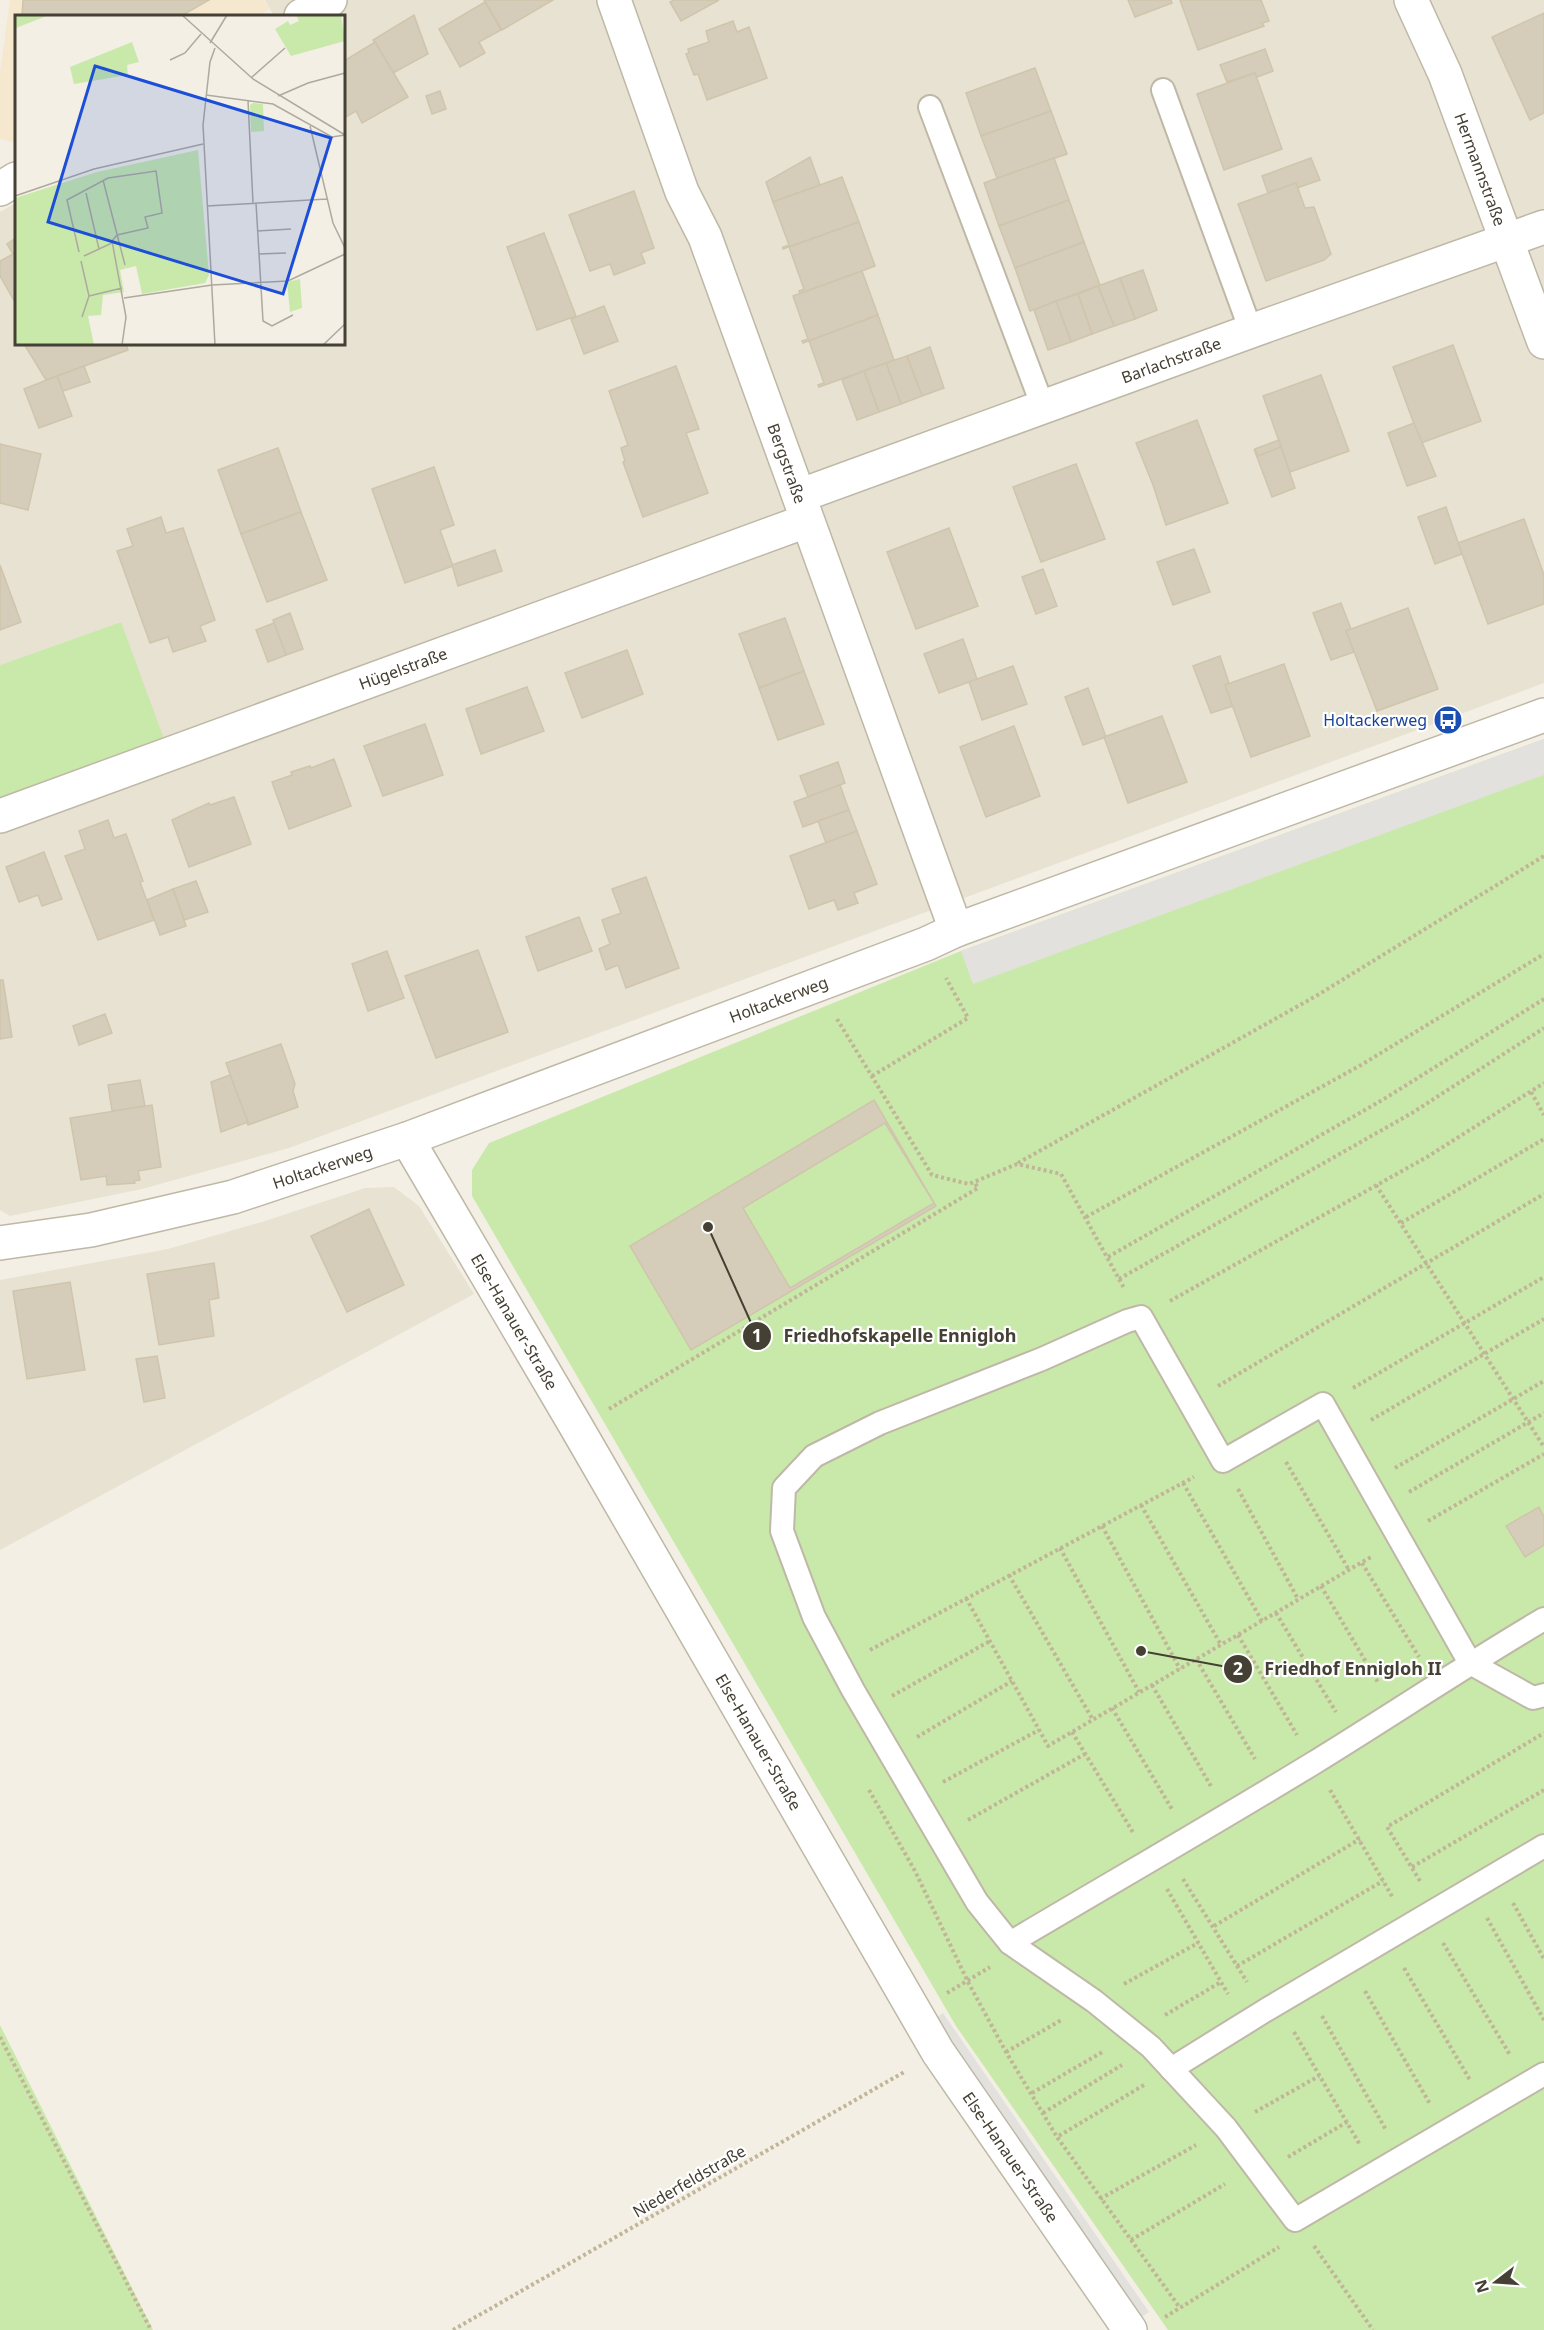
<svg xmlns="http://www.w3.org/2000/svg" width="1544" height="2330" font-family="'Noto Sans',sans-serif">
  <style>
    .residential { fill: #e7e2d2 }
    .commercial { fill: #f6e8ce }
    .green { fill: #c9e9ab }
    .parking { fill: #e3e1dd }
    .building { fill: #d5ccb9; stroke: #d0c5ac; stroke-width: 1.5; fill-rule: evenodd }
    .lines { fill: none; stroke-linecap: round; stroke-linejoin: round }
    .service-casing { stroke: #bfb8a6; stroke-width: 26 }
    .minor-casing { stroke: #bfb8a6; stroke-width: 36 }
    .path { stroke: #c1b597; stroke-width: 4; stroke-dasharray: 3 3; stroke-linecap: butt }
    .service { stroke: #fff; stroke-width: 22 }
    .minor { stroke: #fff; stroke-width: 33 }
    .labels { text-anchor: middle; dominant-baseline: central; stroke-width: 4.5; stroke-linejoin: round; paint-order: stroke }
    .street-label { font-size: 16px; fill: #454034; stroke: #fff }
    .transit-label { font-size: 16px; fill: #164399; stroke: #fff; text-anchor: end }
    .inset-road { fill: none; stroke: #ada99e; stroke-width: 1.5 }
    .view { fill: #1d4ed8; fill-opacity: 0.15; stroke: #1d4ed8; stroke-width: 3 }
    .inset-edge { fill: none; stroke: #454034; stroke-width: 3 }
    .leader { fill: none; stroke: #454034; stroke-width: 2 }
    .callout-dot { fill: #454034; stroke: #fff; stroke-width: 2 }
    .mark-label { font-size: 18px; text-anchor: middle; font-weight: bold; fill: #fff }
    .callout-label { font-size: 18px; text-anchor: middle; font-weight: bold; fill: #454034; stroke: #fff; stroke-width: 4.5; stroke-linejoin: round; paint-order: stroke }
  </style>
  <rect width="100%" height="100%" fill="#f3efe4"/>
  <g class="residential">
    <polygon points="265,0 1544,0 1544,683 289,1148 142,1189 10,1216 0,1210 0,800 121,622 0,665 0,212 16,203 16,344 344,344 344,16 274,16"/>
    <polygon points="394,1187 419,1206 474,1294 0,1550 0,1280 168,1249 265,1221 365,1188"/>
  </g>
  <polygon class="commercial" points="10,0 265,0 270,9 256,16 16,16 16,143 0,139 0,72"/>
  <g class="green">
    <polygon points="121,622 164,739 0,800 0,665"/>
    <polygon points="1544,739 1544,2330 1168,2330 956,2026 472,1196 472,1170 489,1143 961,951"/>
    <polygon points="0,2025 153,2330 0,2330"/>
  </g>
  <g class="parking">
    <polygon points="1544,739 1544,775 973,984 961,951"/>
    <polygon points="943,2013 1149,2312 1134,2322 928,2023"/>
  </g>
  <g class="building">
    <polygon points="23,0 209,0 181,16 22,16"/>
    <polygon points="484,0 553,0 502,30"/>
    <polygon points="674,0 719,0 681,21 670,2"/>
    <polygon points="1128,0 1171,0 1172,3 1135,17"/>
    <polygon points="1180,0 1261,0 1269,21 1262,23 1264,26 1198,50"/>
    <polygon points="485,2 501,30 479,42 485,53 460,67 439,29"/>
    <polygon points="1544,13 1544,113 1530,120 1492,37"/>
    <polygon points="414,15 428,54 393,73 373,40"/>
    <polygon points="733,21 737,32 749,27 767,78 707,100 698,74 694,75 686,54 689,53 688,49 709,42 706,31"/>
    <polygon points="375,42 408,97 362,123 356,111 344,118 344,61"/>
    <polygon points="1265,49 1273,71 1257,77 1255,73 1227,82 1220,65"/>
    <polygon points="1035,68 1051,111 981,136 966,93"/>
    <polygon points="1255,73 1282,149 1224,170 1197,94"/>
    <polygon points="440,91 446,109 432,114 426,96"/>
    <polygon points="1051,111 1067,154 997,178 981,136"/>
    <polygon points="810,157 820,185 773,202 766,182"/>
    <polygon points="1054,158 1069,200 999,226 984,183"/>
    <polygon points="1311,158 1320,180 1297,188 1296,183 1268,193 1262,176"/>
    <polygon points="842,177 859,222 783,249 783,247 789,245 773,202"/>
    <polygon points="1296,183 1305,208 1314,207 1331,254 1324,260 1266,281 1238,204"/>
    <polygon points="634,191 654,248 641,253 645,263 614,275 610,264 590,271 569,215"/>
    <polygon points="1069,200 1084,242 1015,268 999,226"/>
    <polygon points="859,222 875,266 800,294 799,291 804,289 789,247"/>
    <polygon points="544,233 576,316 537,330 507,247"/>
    <polygon points="16,238 16,304 0,276 0,261 13,254 7,244"/>
    <polygon points="1084,242 1100,285 1030,311 1015,268"/>
    <polygon points="1143,270 1157,310 1135,319 1120,278"/>
    <polygon points="862,271 878,315 803,343 802,341 808,339 793,296"/>
    <polygon points="1120,278 1135,319 1114,326 1098,286"/>
    <polygon points="1098,286 1114,326 1092,334 1078,294"/>
    <polygon points="1078,294 1092,334 1071,342 1056,301"/>
    <polygon points="1056,301 1071,342 1048,350 1034,310"/>
    <polygon points="604,306 618,341 584,354 571,319"/>
    <polygon points="878,315 894,360 819,387 818,385 824,383 809,341"/>
    <polygon points="24,344 126,344 128,350 46,380"/>
    <polygon points="1453,345 1481,421 1421,443 1393,367"/>
    <polygon points="930,347 944,388 922,396 907,356"/>
    <polygon points="907,356 922,396 901,404 886,363"/>
    <polygon points="886,363 901,404 879,412 864,371"/>
    <polygon points="84,366 90,382 63,391 57,376"/>
    <polygon points="676,366 699,429 686,433 708,493 643,517 623,462 625,461 621,448 628,445 609,391"/>
    <polygon points="864,371 879,412 857,420 842,380"/>
    <polygon points="1321,375 1349,451 1290,472 1263,396"/>
    <polygon points="57,376 72,416 39,428 24,389"/>
    <polygon points="1197,420 1228,503 1166,525 1153,485 1136,443"/>
    <polygon points="1414,423 1436,476 1407,486 1388,433"/>
    <polygon points="1279,440 1281,447 1258,456 1255,449"/>
    <polygon points="0,444 41,454 28,510 0,503"/>
    <polygon points="1281,447 1295,488 1272,497 1254,449 1258,456"/>
    <polygon points="278,448 301,512 241,534 218,470"/>
    <polygon points="1076,464 1105,539 1041,562 1013,487"/>
    <polygon points="434,467 454,525 440,530 453,566 405,583 372,489"/>
    <polygon points="1446,507 1462,554 1435,564 1418,517"/>
    <polygon points="301,512 327,580 267,602 241,534"/>
    <polygon points="161,517 166,533 183,528 215,620 200,626 206,641 173,652 168,637 150,643 117,551 133,546 127,529"/>
    <polygon points="1524,519 1544,575 1544,604 1488,624 1458,543"/>
    <polygon points="949,528 978,606 916,629 887,552"/>
    <polygon points="1194,549 1210,592 1173,605 1157,562"/>
    <polygon points="495,550 502,571 458,586 452,565"/>
    <polygon points="0,565 21,622 0,630"/>
    <polygon points="1043,569 1057,606 1036,614 1022,577"/>
    <polygon points="1341,603 1351,629 1346,631 1354,652 1331,660 1313,613"/>
    <polygon points="1408,608 1438,689 1377,711 1346,631"/>
    <polygon points="290,613 303,649 286,655 273,620"/>
    <polygon points="785,618 804,671 759,688 739,634"/>
    <polygon points="274,623 286,655 268,662 256,630"/>
    <polygon points="963,639 977,679 939,693 924,654"/>
    <polygon points="627,650 643,694 582,718 565,673"/>
    <polygon points="1220,656 1229,683 1225,685 1233,706 1211,713 1193,666"/>
    <polygon points="1284,664 1310,736 1251,757 1225,685"/>
    <polygon points="1013,666 1027,704 982,720 969,682"/>
    <polygon points="804,671 824,724 778,740 759,688"/>
    <polygon points="527,687 544,731 481,754 466,709"/>
    <polygon points="1088,688 1106,737 1083,745 1065,697"/>
    <polygon points="1162,716 1187,782 1128,803 1104,737"/>
    <polygon points="425,724 443,775 383,796 364,746"/>
    <polygon points="1014,726 1040,796 986,817 960,747"/>
    <polygon points="334,759 351,806 289,829 272,782 292,775 291,772 310,766 311,768"/>
    <polygon points="838,762 845,783 808,797 800,776"/>
    <polygon points="840,785 849,810 803,827 794,802"/>
    <polygon points="234,797 251,844 189,867 172,820 209,803 210,805"/>
    <polygon points="849,810 857,831 826,843 818,821"/>
    <polygon points="108,820 114,838 126,834 143,881 140,882 154,920 98,940 65,856 85,849 79,831"/>
    <polygon points="857,831 877,884 854,893 858,903 838,910 834,900 809,909 790,856"/>
    <polygon points="44,852 62,899 42,906 38,895 19,902 6,867"/>
    <polygon points="646,877 679,968 626,988 618,965 606,970 599,949 610,944 602,920 621,913 612,889"/>
    <polygon points="196,881 208,912 184,920 173,889"/>
    <polygon points="173,889 186,926 160,935 147,900"/>
    <polygon points="579,917 592,951 538,971 526,937"/>
    <polygon points="478,950 508,1032 436,1058 405,976"/>
    <polygon points="387,951 404,998 368,1011 352,964"/>
    <polygon points="0,980 3,980 12,1037 0,1039"/>
    <polygon points="105,1014 112,1033 79,1045 73,1026"/>
    <polygon points="281,1044 295,1084 293,1091 298,1107 248,1125 226,1063"/>
    <polygon points="230,1075 248,1122 221,1132 211,1082"/>
    <polygon points="140,1080 145,1106 112,1111 108,1085"/>
    <path d="M874,1100L936,1206L691,1350L630,1246ZM885,1123L934,1203L790,1288L743,1208Z"/>
    <polygon points="152,1105 161,1167 138,1171 140,1180 134,1181 135,1183 107,1185 106,1176 81,1180 70,1118"/>
    <polygon points="369,1209 404,1285 347,1312 311,1236"/>
    <polygon points="214,1263 219,1298 209,1300 214,1336 159,1345 147,1274"/>
    <polygon points="70,1282 85,1370 27,1379 13,1291"/>
    <polygon points="157,1356 165,1398 144,1402 136,1359"/>
    <polygon points="1539,1507 1544,1517 1544,1545 1525,1557 1506,1526"/>
  </g>
  <g class="lines">
    <g class="service-casing">
      <g id="service">
        <polyline points="1163,90 1251,331"/>
        <polyline points="930,107 1043,407"/>
        <polyline points="1544,1695 1533,1698 1470,1663 1323,1404 1223,1461 1141,1317 1127,1321 1042,1359 880,1423 814,1456 784,1488 782,1531 814,1617 853,1690 977,1902 1010,1943 1094,2001 1151,2047 1226,2128 1295,2220 1544,2074"/>
        <path d="M1010,1943C1111,1883 1212,1825 1312,1764C1390,1716 1466,1665 1544,1619"/>
        <polyline points="1171,2069 1266,2010 1544,1846"/>
      </g>
    </g>
    <g class="minor-casing">
      <g id="minor">
        <path id="s1" d="M614,0L682,192L705,237L956,930"/>
        <path id="s2" d="M1411,0L1445,74L1544,342"/>
        <polyline points="301,16 330,0"/>
        <polyline points="0,189 16,179"/>
        <path id="s3" d="M799,496L1251,331L1544,227"/>
        <path id="s4" d="M0,816L806,521"/>
        <path id="s5" d="M407,1139L577,1428L938,2052L1130,2330"/>
        <path id="s6" d="M0,1243L91,1230L233,1197L407,1139L926,944L956,930L1544,715"/>
      </g>
    </g>
    <g class="path">
      <polyline points="837,1019 932,1175 969,1184 1017,1164 1061,1174 1124,1288"/>
      <polyline points="872,1076 968,1018 946,978"/>
      <polyline points="1531,1092 1544,1115"/>
      <polyline points="1018,1163 1316,996 1544,856"/>
      <polyline points="1376,1185 1544,1447"/>
      <polyline points="1086,1217 1361,1065 1544,954"/>
      <polyline points="1401,1223 1544,1139"/>
      <polyline points="1108,1257 1384,1099 1544,999"/>
      <polyline points="1119,1279 1412,1113 1544,1028"/>
      <polyline points="1170,1301 1427,1157 1544,1083"/>
      <polyline points="1218,1386 1544,1194"/>
      <polyline points="1353,1388 1544,1277"/>
      <polyline points="609,1409 978,1188 974,1182"/>
      <polyline points="1371,1420 1544,1319"/>
      <polyline points="1286,1462 1349,1570"/>
      <polyline points="1395,1468 1544,1381"/>
      <polyline points="1183,1483 1262,1621"/>
      <polyline points="1238,1489 1298,1599"/>
      <polyline points="1409,1492 1544,1413"/>
      <polyline points="1141,1505 1221,1645"/>
      <polyline points="1428,1521 1544,1454"/>
      <polyline points="1102,1526 1180,1669"/>
      <polyline points="1060,1548 1139,1692"/>
      <polyline points="1362,1563 1419,1657"/>
      <polyline points="1009,1575 1093,1720"/>
      <polyline points="1321,1586 1379,1684"/>
      <polyline points="966,1598 1048,1746 1371,1557"/>
      <polyline points="1276,1613 1336,1712"/>
      <polyline points="1238,1635 1297,1735"/>
      <polyline points="870,1650 1194,1477"/>
      <polyline points="1196,1659 1255,1759"/>
      <polyline points="1152,1685 1212,1788"/>
      <polyline points="892,1696 990,1641"/>
      <polyline points="1112,1708 1173,1811"/>
      <polyline points="1072,1732 1134,1834"/>
      <polyline points="917,1737 1012,1681"/>
      <polyline points="943,1782 1039,1730"/>
      <polyline points="869,1790 915,1871 968,1982 1006,2052 1057,2137"/>
      <polyline points="1330,1790 1393,1898"/>
      <polyline points="968,1820 1085,1754"/>
      <polyline points="1412,1867 1544,1790"/>
      <polyline points="1183,1879 1247,1982"/>
      <polyline points="1420,1881 1387,1827 1544,1733"/>
      <polyline points="1167,1889 1228,1994"/>
      <polyline points="1513,1903 1544,1959"/>
      <polyline points="1487,1918 1544,2020"/>
      <polyline points="1214,1926 1360,1839"/>
      <polyline points="1443,1943 1510,2055"/>
      <polyline points="1237,1966 1383,1881"/>
      <polyline points="1404,1968 1470,2080"/>
      <polyline points="1124,1984 1198,1943"/>
      <polyline points="1365,1991 1430,2104"/>
      <polyline points="947,1993 990,1967"/>
      <polyline points="1165,2015 1221,1982"/>
      <polyline points="1322,2016 1386,2130"/>
      <polyline points="1294,2032 1360,2145"/>
      <polyline points="0,2037 151,2330"/>
      <polyline points="1006,2052 1063,2019"/>
      <polyline points="1144,2085 1057,2137 1180,2308"/>
      <polyline points="1032,2093 1104,2051"/>
      <polyline points="1255,2112 1319,2076"/>
      <polyline points="1043,2113 1122,2065"/>
      <polyline points="1288,2157 1347,2122"/>
      <polyline points="1100,2199 1196,2145"/>
      <polyline points="1131,2240 1225,2184"/>
      <polyline points="1314,2246 1373,2330"/>
      <polyline points="1165,2317 1279,2247"/>
      <polyline points="453,2330 906,2071"/>
    </g>
    <use href="#service" class="service"/>
    <use href="#minor" class="minor"/>
  </g>
  <defs>
    <g id="bus-disc" transform="scale(1.5)"><circle r="9.5" fill="#1a4fb4" stroke="#fff"/><path d="M-5-6H5V4H4V6H2V4H-2V6H-4V4H-5ZM-3.5-4V0h7V-4ZM-3.5 1.2v1.5H-2V1.2ZM2 1.2v1.5H3.5V1.2Z" fill="#fff"/></g>
  </defs>
  <g fill-rule="evenodd">
    <use href="#bus-disc" x="1448" y="720"/>
  </g>
  <g class="labels">
    <g class="street-label">
      <text stroke="none"><textPath href="#s2" startOffset="183">Hermannstraße</textPath></text>
      <text stroke="none"><textPath href="#s3" startOffset="396">Barlachstraße</textPath></text>
      <text stroke="none"><textPath href="#s1" startOffset="495">Bergstraße</textPath></text>
      <text stroke="none"><textPath href="#s4" startOffset="429">Hügelstraße</textPath></text>
      <text stroke="none"><textPath href="#s6" startOffset="818">Holtackerweg</textPath></text>
      <text stroke="none"><textPath href="#s6" startOffset="332">Holtackerweg</textPath></text>
      <text stroke="none"><textPath href="#s5" startOffset="212">Else-Hanauer-Straße</textPath></text>
      <text stroke="none"><textPath href="#s5" startOffset="698">Else-Hanauer-Straße</textPath></text>
      <text stroke="none"><textPath href="#s5" startOffset="1184">Else-Hanauer-Straße</textPath></text>
      <text transform="translate(689 2181) rotate(-30)">Niederfeldstraße</text>
    </g>
    <g class="transit-label">
      <text x="1427" y="720">Holtackerweg</text>
    </g>
  </g>
  <g transform="translate(15 15)">
    <rect width="330" height="330" fill="#f3efe4"/>
    <path d="M0,0H34L1,13L0,22ZM281,0H326L330,26L276,41L260,14L273,6L275,10L284,6ZM117,27L124,47L112,50L113,60L59,69L55,52ZM238,88L248,89L249,116L236,117L235,90ZM183,135L194,260L190,268L127,279L121,251L105,255L109,277L88,280L86,300L73,301L79,330H0V183L82,157ZM285,264L287,293L275,297L272,267Z" fill="#c9e9ab"/>
    <path class="inset-road" d="M167,0L238,64L330,120M195,28L212,0M155,45L170,38L186,19M236,63L270,33M191,80L258,89L317,122L330,120M263,81L293,68L330,58M233,86L238,188M295,111L318,208L330,233M88,165L110,250M71,178L84,234M0,181L79,154L188,129M241,188L248,306L257,311L278,300M192,191L312,184M242,216L276,214M64,237L52,185L93,163L141,156L147,198L130,202L133,213L102,220L97,226L111,302L107,330M244,239L271,238M69,241L97,228M66,246L74,281L107,273M109,283L197,270L273,266L330,239M67,302L74,281M200,330L188,110L195,47L200,33M308,330L330,309"/>
    <path class="view" d="M80,51L316,123L268,279L33,207Z"/>
    <rect width="330" height="330" class="inset-edge"/>
  </g>
  <path class="leader" d="M708 1227L757 1336M1141 1651L1238 1669"/>
  <g class="callout-dot">
    <circle cx="708" cy="1227" r="6"/>
    <circle cx="1141" cy="1651" r="6"/>
    <circle cx="757" cy="1336" r="15"/>
    <circle cx="1238" cy="1669" r="15"/>
  </g>
  <g class="mark-label">
    <text x="757" y="1342">1</text>
    <text x="1238" y="1675">2</text>
  </g>
  <g class="callout-label">
    <text x="900" y="1342">Friedhofskapelle Ennigloh</text>
    <text x="1353" y="1675">Friedhof Ennigloh II</text>
  </g>
  <g transform="translate(1496 2282) rotate(253)" stroke="#ffffff" stroke-width="4.5" paint-order="stroke">
  <path d="M0-4.5L10 22L0 15L-10 22Z" fill="#454034"/>
  <text y="-9" font-size="16" font-weight="bold" text-anchor="middle" fill="#454034">N</text>
  </g>
</svg>
